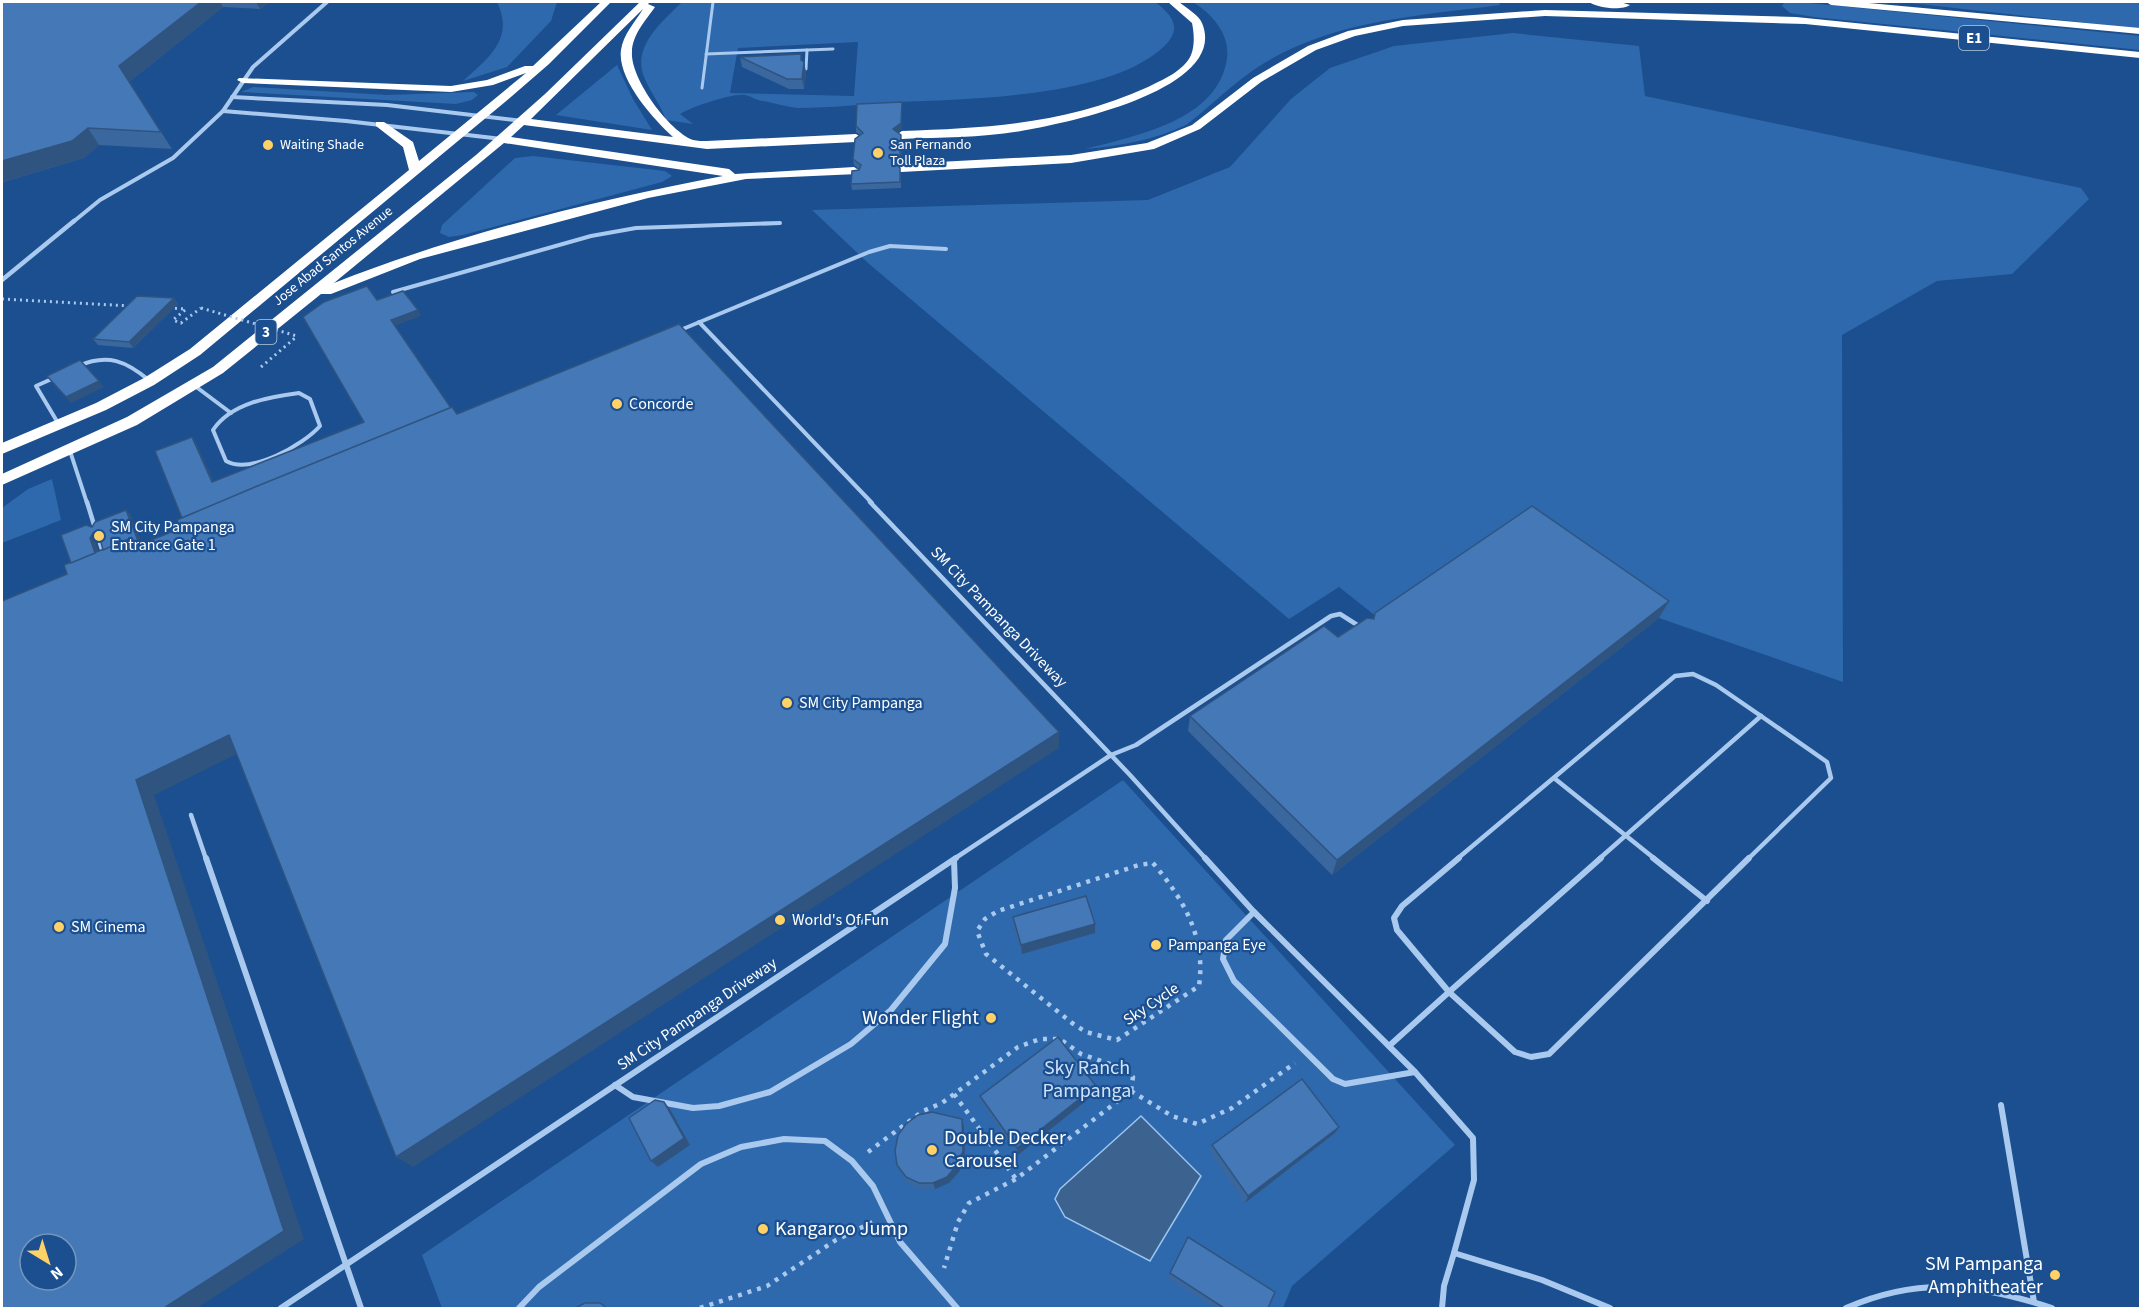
<svg xmlns="http://www.w3.org/2000/svg" width="2142" height="1310" font-family="'Source Sans 3',sans-serif">
  <style>
    .green { fill: #2e69ad; fill-rule: evenodd }
    .water { fill: #3c6290; stroke: #9cc4f0; stroke-width: 1.5 }
    .lines { fill: none; stroke-linecap: round; stroke-linejoin: round }
    .path-far1 { stroke: #a9c9ee; stroke-width: 3; stroke-dasharray: 2 4; stroke-linecap: butt }
    .path { stroke: #a9c9ee; stroke-width: 4.5; stroke-dasharray: 4 6; stroke-linecap: butt }
    .lane-far3 { stroke: #a9c9ee; stroke-width: 3 }
    .lane-far2 { stroke: #a9c9ee; stroke-width: 4 }
    .lane-far1 { stroke: #a9c9ee; stroke-width: 4.5 }
    .lane { stroke: #a9c9ee; stroke-width: 6 }
    .street-far1 { stroke: #a9c9ee; stroke-width: 4 }
    .street { stroke: #a9c9ee; stroke-width: 4.5 }
    .highway { fill: #fff; fill-rule: evenodd }
    .path-bridge { stroke: #a9c9ee; stroke-width: 3; stroke-dasharray: 2 4; stroke-linecap: butt }
    .wall { fill: #3a679d }
    .shaded-wall { fill: #305480 }
    .building { fill: #4478b7; stroke: #305480; stroke-width: 1.5; fill-rule: evenodd }
    .poi-dot { fill: #ffd166; stroke: #1b4f8f; stroke-width: 2 }
    .labels { text-anchor: middle; dominant-baseline: central; stroke-width: 4.5; stroke-linejoin: round; paint-order: stroke }
    .far-poi-label { font-size: 14px; fill: #fff; stroke: #1b4f8f; text-anchor: start }
    .far-street-label { font-size: 14px; fill: #fff; stroke: #1b4f8f }
    .shield { fill: #1b4f8f; stroke: #bbcadd; stroke-width: 1.5 }
    .shield-label { font-size: 15px; font-weight: bold; fill: #fff }
    .poi-label { font-size: 16px; fill: #fff; stroke: #1b4f8f; text-anchor: start }
    .street-label { font-size: 16px; fill: #fff; stroke: #1b4f8f }
    .near-poi-label { font-size: 20px; fill: #fff; stroke: #1b4f8f; text-anchor: end }
    .near-park-label { font-size: 20px; fill: #cfe3fa; stroke: #1b4f8f }
  </style>
  <rect width="100%" height="100%" fill="#1b4f8f"/>
  <g class="green">
    <path d="M497,2H557L551,21L507,67L463,81C488,58 515,39 497,2Z"/>
    <path d="M682,2H1155C1180,20 1181,35 1155,54C1097,97 970,99 898,102C865,104 831,108 798,108C787,107 774,103 763,101C757,101 751,96 745,95C733,93 691,107 680,114L693,124L666,120C661,105 650,92 644,77C632,46 662,22 682,2ZM858,42L854,96L730,93L738,48Z"/>
    <path d="M1193,2H1499L1500,5C1418,16 1333,20 1261,65C1234,82 1211,106 1186,125C1153,140 1121,146 1085,149C1136,136 1219,120 1227,58C1230,34 1212,14 1193,2Z"/>
    <polygon points="1799,2 2140,36 2140,50 1814,17 1790,13 1782,6 1784,3"/>
    <polygon points="1902,2 2140,2 2140,29"/>
    <polygon points="1513,33 1639,46 1645,96 2081,188 2089,199 2012,274 1937,281 1842,335 1843,682 1659,618 1382,621 1339,587 1289,619 868,263 812,210 1148,200 1230,167 1291,99 1330,68 1394,46"/>
    <polygon points="617,65 633,99 652,130 556,115"/>
    <polygon points="253,87 387,95 474,92 478,95 472,100 456,104 241,92"/>
    <polygon points="533,156 665,171 672,176 662,182 463,235 449,237 440,233 442,225 515,158"/>
    <polygon points="52,479 61,520 2,543 2,508 28,489"/>
    <polygon points="1123,780 1455,1145 1292,1286 1283,1308 442,1308 422,1255"/>
  </g>
  <polygon class="water" points="1141,1116 1201,1176 1150,1261 1065,1217 1055,1199 1060,1189"/>
  <g class="lines">
    <g class="path-far1">
      <polyline points="2,299 131,306"/>
      <polyline points="169,308 186,309"/>
      <polyline points="185,310 173,320 181,323 201,308"/>
      <polyline points="261,367 295,338"/>
    </g>
    <g class="path">
      <path d="M1153,863C1184,900 1206,937 1199,986L1117,1040L1086,1032L1072,1023L986,954L977,931L985,919L998,911L1139,865Z"/>
      <polyline points="1131,1091 1172,1116 1197,1124 1232,1108 1295,1063"/>
      <polyline points="954,1094 1016,1179"/>
      <polyline points="868,1152 923,1111 942,1103 1018,1047 1040,1039 1060,1039 1081,1054 1125,1069 1133,1077 1131,1091 1016,1179 969,1203 958,1222 944,1268"/>
      <polyline points="700,1308 767,1286 836,1240 873,1222"/>
    </g>
    <g class="lane-far3">
      <polyline points="706,54 833,49"/>
      <polyline points="806,69 807,50"/>
      <polyline points="702,88 713,2"/>
    </g>
    <g class="lane-far2">
      <polyline points="393,292 591,236 636,228 780,223"/>
      <polyline points="699,322 872,503"/>
      <polyline points="678,331 869,252 890,246 946,249"/>
      <path d="M78,366C108,353 126,361 150,381"/>
      <polyline points="54,378 36,386 58,423"/>
      <polyline points="195,386 231,413"/>
      <path d="M299,393L310,399L320,426C303,445 251,475 226,461L213,430C231,403 269,397 299,393Z"/>
      <polyline points="70,451 87,503"/>
    </g>
    <g class="lane-far1">
      <polyline points="87,502 95,528"/>
      <polyline points="870,502 1130,775 1206,859"/>
      <polyline points="100,543 104,555"/>
      <polyline points="1554,778 1655,859"/>
      <polyline points="191,815 206,859"/>
      <polyline points="954,859 1111,755 1136,745 1331,616 1340,614 1362,628"/>
      <polyline points="1457,859 1675,676 1693,674 1716,685 1761,716"/>
      <polyline points="1599,859 1761,716"/>
      <polyline points="1748,859 1831,778 1827,762 1761,716"/>
    </g>
    <g class="lane">
      <polyline points="206,858 361,1308"/>
      <polyline points="1205,858 1254,912 1415,1072 1473,1138 1474,1180 1454,1253"/>
      <polyline points="1653,858 1707,901"/>
      <polyline points="1254,912 1226,940 1223,959 1234,981 1333,1079 1345,1084 1415,1072"/>
      <polyline points="1449,992 1515,1052 1531,1057 1549,1054 1749,858"/>
      <polyline points="1449,992 1397,930 1394,918 1402,906 1459,858"/>
      <polyline points="1449,992 1601,858"/>
      <polyline points="1389,1046 1449,992"/>
      <polyline points="615,1085 633,1097 693,1108 719,1106 770,1092 851,1044 891,1010 945,944 955,888 954,860"/>
      <polyline points="2001,1105 2034,1302"/>
      <polyline points="281,1308 956,858"/>
      <polyline points="519,1308 539,1287 701,1164 741,1147 784,1139 825,1141 852,1161 873,1186 900,1242 957,1308"/>
      <polyline points="1442,1308 1444,1286 1454,1253 1542,1280 1610,1308"/>
      <path d="M1846,1308C1919,1276 1978,1284 2052,1308"/>
    </g>
    <g class="street-far1">
      <polyline points="232,97 387,105 523,121"/>
      <polyline points="223,111 346,121 502,139"/>
      <polyline points="73,222 100,200 173,158 223,111 253,67 327,2"/>
    </g>
    <polyline class="street" points="2,280 74,221"/>
    <g class="highway">
      <polygon points="601,2 611,2 549,64 505,102 200,355 154,385 106,410 2,454 2,443 96,403 144,378 190,349 409,170 403,147 376,126 376,122 384,122 413,142 419,161 526,73 493,85 451,92 243,83 237,80 239,78 451,86 487,80 525,66 533,66"/>
      <path d="M640,2H650L648,4L655,7C646,20 632,35 632,52C630,78 669,131 693,140C697,141 703,141 707,141L856,134L862,138L856,142L707,149L524,125L511,137L729,169L735,174L854,167L860,171L858,174L746,179L648,198L420,259L331,294H321L223,373L137,425L2,485V474L127,417L213,367L476,155L545,94ZM643,9C635,22 623,35 621,50C617,79 653,119 673,137L531,119ZM504,143L723,176C591,201 459,234 334,283Z"/>
      <path d="M1168,2H1179C1185,7 1199,15 1202,23C1230,90 1063,124 1021,131C982,138 942,137 902,139L896,135L902,131C988,128 1067,124 1148,87C1162,80 1184,71 1191,55C1195,45 1194,33 1192,23Z"/>
      <path d="M1589,2H1620L1630,5C1622,11 1597,8 1589,2Z"/>
      <polygon points="1826,2 1858,2 2140,28 2140,34 1831,5"/>
      <polygon points="1545,10 1796,17 2140,52 2140,58 1805,24 1545,16 1403,26 1355,36 1316,50 1261,82 1200,129 1154,149 1071,163 901,172 895,168 901,164 1071,155 1147,143 1192,125 1253,78 1308,46 1348,31 1403,20"/>
    </g>
    <polyline class="path-bridge" points="201,308 297,336"/>
  </g>
  <g class="wall">
    <polygon points="2,2 270,2 260,9 223,7 129,82 172,149 99,145 84,158 3,182"/>
    <polygon points="740,57 802,61 804,62 806,73 804,89 789,89 742,67"/>
    <polygon points="902,102 902,129 897,132 902,141 901,162 896,165 901,174 901,188 852,190 851,184 859,169 854,165 853,159 860,135 856,132 856,126"/>
    <polygon points="174,298 178,304 133,348 98,345 93,339"/>
    <polygon points="1375,613 1659,618 1332,875 1188,731 1190,716 1373,619"/>
    <polygon points="1013,917 1095,924 1095,933 1022,954 1013,926"/>
    <polygon points="1096,1086 1096,1093 1018,1155 982,1103 980,1096"/>
    <polygon points="964,1126 965,1158 959,1172 949,1183 935,1189 921,1189 908,1183 900,1172 897,1165"/>
    <polygon points="1335,1133 1245,1203 1210,1152 1212,1145"/>
    <polygon points="1170,1273 1268,1308 1215,1308 1168,1278"/>
  </g>
  <g class="shaded-wall">
    <polygon points="201,2 220,2 223,7 129,82 119,66"/>
    <polygon points="256,2 270,2 260,9"/>
    <polygon points="804,62 806,73 804,89 802,79"/>
    <polygon points="902,102 902,129 894,134 893,129"/>
    <polygon points="88,128 99,145 84,158 2,182 2,161"/>
    <polygon points="901,135 901,162 893,167 892,162"/>
    <polygon points="174,298 178,304 133,348 129,342"/>
    <polygon points="418,310 421,316 394,326 391,320"/>
    <polygon points="99,381 104,387 71,403 66,397"/>
    <polygon points="192,437 196,443 217,488 212,482"/>
    <polygon points="126,510 131,515 143,547 110,561 131,538"/>
    <polygon points="93,533 98,539 96,544 102,564 78,574 90,538"/>
    <polygon points="1669,601 1659,618 1332,875 1337,860"/>
    <polygon points="1059,732 1059,748 413,1167 396,1157"/>
    <polygon points="229,735 245,750 154,795 304,1239 197,1308 164,1308 136,780"/>
    <polygon points="1095,924 1095,933 1022,954 1021,945"/>
    <polygon points="1096,1086 1096,1093 1018,1155 1017,1148"/>
    <polygon points="664,1102 670,1109 690,1145 658,1167 651,1161"/>
    <polygon points="962,1119 964,1126 965,1158 959,1172 949,1183 935,1189 933,1183"/>
    <polygon points="1339,1127 1335,1133 1245,1203 1248,1196"/>
  </g>
  <g class="building">
    <polygon points="2,2 201,2 119,66 161,132 88,128 72,141 2,161"/>
    <polygon points="801,54 801,60 804,62 802,79 787,79 740,57"/>
    <polygon points="902,102 901,123 893,129 901,135 900,156 892,162 900,168 900,182 851,184 852,171 859,170 861,165 853,159 855,139 863,133 856,126 857,104"/>
    <polygon points="367,286 377,300 403,291 418,310 391,320 451,408 182,518 155,451 192,437 212,482 364,422 303,317 324,302"/>
    <polygon points="137,296 174,298 129,342 93,339"/>
    <path d="M679,324L1059,732L396,1157L229,735L136,780L284,1231L164,1308H2V601L67,574L64,565L131,538L134,547L181,528L177,520L255,487L452,407L457,414ZM30,1244H66V1280H30Z"/>
    <polygon points="80,360 99,381 66,397 47,376"/>
    <polygon points="1532,506 1669,601 1337,860 1190,716 1324,626 1338,637 1367,618 1374,619 1375,613"/>
    <polygon points="126,510 138,541 135,542 131,538 103,550 99,535 93,533 90,538 95,553 71,563 61,535 86,525 92,527 95,522"/>
    <polygon points="1086,896 1095,924 1021,945 1013,917"/>
    <polygon points="1058,1037 1096,1086 1017,1148 980,1096"/>
    <polygon points="1302,1079 1339,1127 1248,1196 1212,1145"/>
    <polygon points="655,1100 664,1102 684,1138 651,1161 629,1118"/>
    <polygon points="932,1112 962,1119 963,1151 957,1165 947,1177 933,1183 919,1183 906,1177 897,1165 895,1151 898,1135 906,1124 918,1115"/>
    <polygon points="1188,1237 1275,1292 1268,1308 1224,1308 1170,1273"/>
    <polygon points="585,1303 600,1303 607,1308 575,1308"/>
    <polygon points="2018,1306 2026,1308 2009,1308"/>
  </g>
  <g class="poi-dot">
    <circle cx="268" cy="145" r="6"/>
    <circle cx="878" cy="153" r="6"/>
    <circle cx="617" cy="404" r="6"/>
    <circle cx="99" cy="536" r="6"/>
    <circle cx="787" cy="703" r="6"/>
    <circle cx="780" cy="920" r="6"/>
    <circle cx="59" cy="927" r="6"/>
    <circle cx="1156" cy="945" r="6"/>
    <circle cx="991" cy="1018" r="6"/>
    <circle cx="932" cy="1150" r="6"/>
    <circle cx="763" cy="1229" r="6"/>
    <circle cx="2055" cy="1275" r="6"/>
  </g>
  <g class="labels">
    <g class="far-poi-label">
      <text x="280" y="145">Waiting Shade</text>
      <text x="890" y="145">San Fernando<tspan x="890" dy="16">Toll Plaza</tspan></text>
    </g>
    <g class="far-street-label">
      <text transform="translate(333 256) rotate(-39)">Jose Abad Santos Avenue</text>
    </g>
    <g class="shield">
      <rect x="1959" y="26" width="30" height="24" rx="4.5"/>
      <rect x="255.5" y="320" width="21" height="24" rx="4.5"/>
    </g>
    <g class="shield-label">
      <text x="1974" y="38">E1</text>
      <text x="266" y="332">3</text>
    </g>
    <g class="poi-label">
      <text x="629" y="404">Concorde</text>
      <text x="111" y="527">SM City Pampanga<tspan x="111" dy="18">Entrance Gate 1</tspan></text>
      <text x="799" y="703">SM City Pampanga</text>
      <text x="792" y="920">World's Of Fun</text>
      <text x="71" y="927">SM Cinema</text>
      <text x="1168" y="945">Pampanga Eye</text>
    </g>
    <g class="street-label">
      <text transform="translate(999 617) rotate(46)">SM City Pampanga Driveway</text>
      <text transform="translate(1151 1004) rotate(-34)">Sky Cycle</text>
      <text transform="translate(697 1014) rotate(-34)">SM City Pampanga Driveway</text>
    </g>
    <g class="near-poi-label">
      <text x="979" y="1018">Wonder Flight</text>
      <text x="944" y="1138" text-anchor="start">Double Decker<tspan x="944" dy="23">Carousel</tspan></text>
      <text x="775" y="1229" text-anchor="start">Kangaroo Jump</text>
      <text x="2043" y="1264">SM Pampanga<tspan x="2043" dy="23">Amphitheater</tspan></text>
    </g>
    <g class="near-park-label">
      <text x="1087" y="1068">Sky Ranch<tspan x="1087" dy="23">Pampanga</tspan></text>
    </g>
  </g>
  <rect width="2142" height="1310" fill="none" stroke="#ffffff" stroke-width="6"/>
  <g transform="translate(48 1262) rotate(142)"><circle r="28" fill="#1b4f8f" stroke="#7695bc" stroke-width="1.5"/>
  <path d="M0-4.5L10 22L0 15L-10 22Z" fill="#ffd166"/>
  <text y="-9" font-size="16" font-weight="bold" text-anchor="middle" fill="#ffffff">N</text>
  </g>
</svg>
